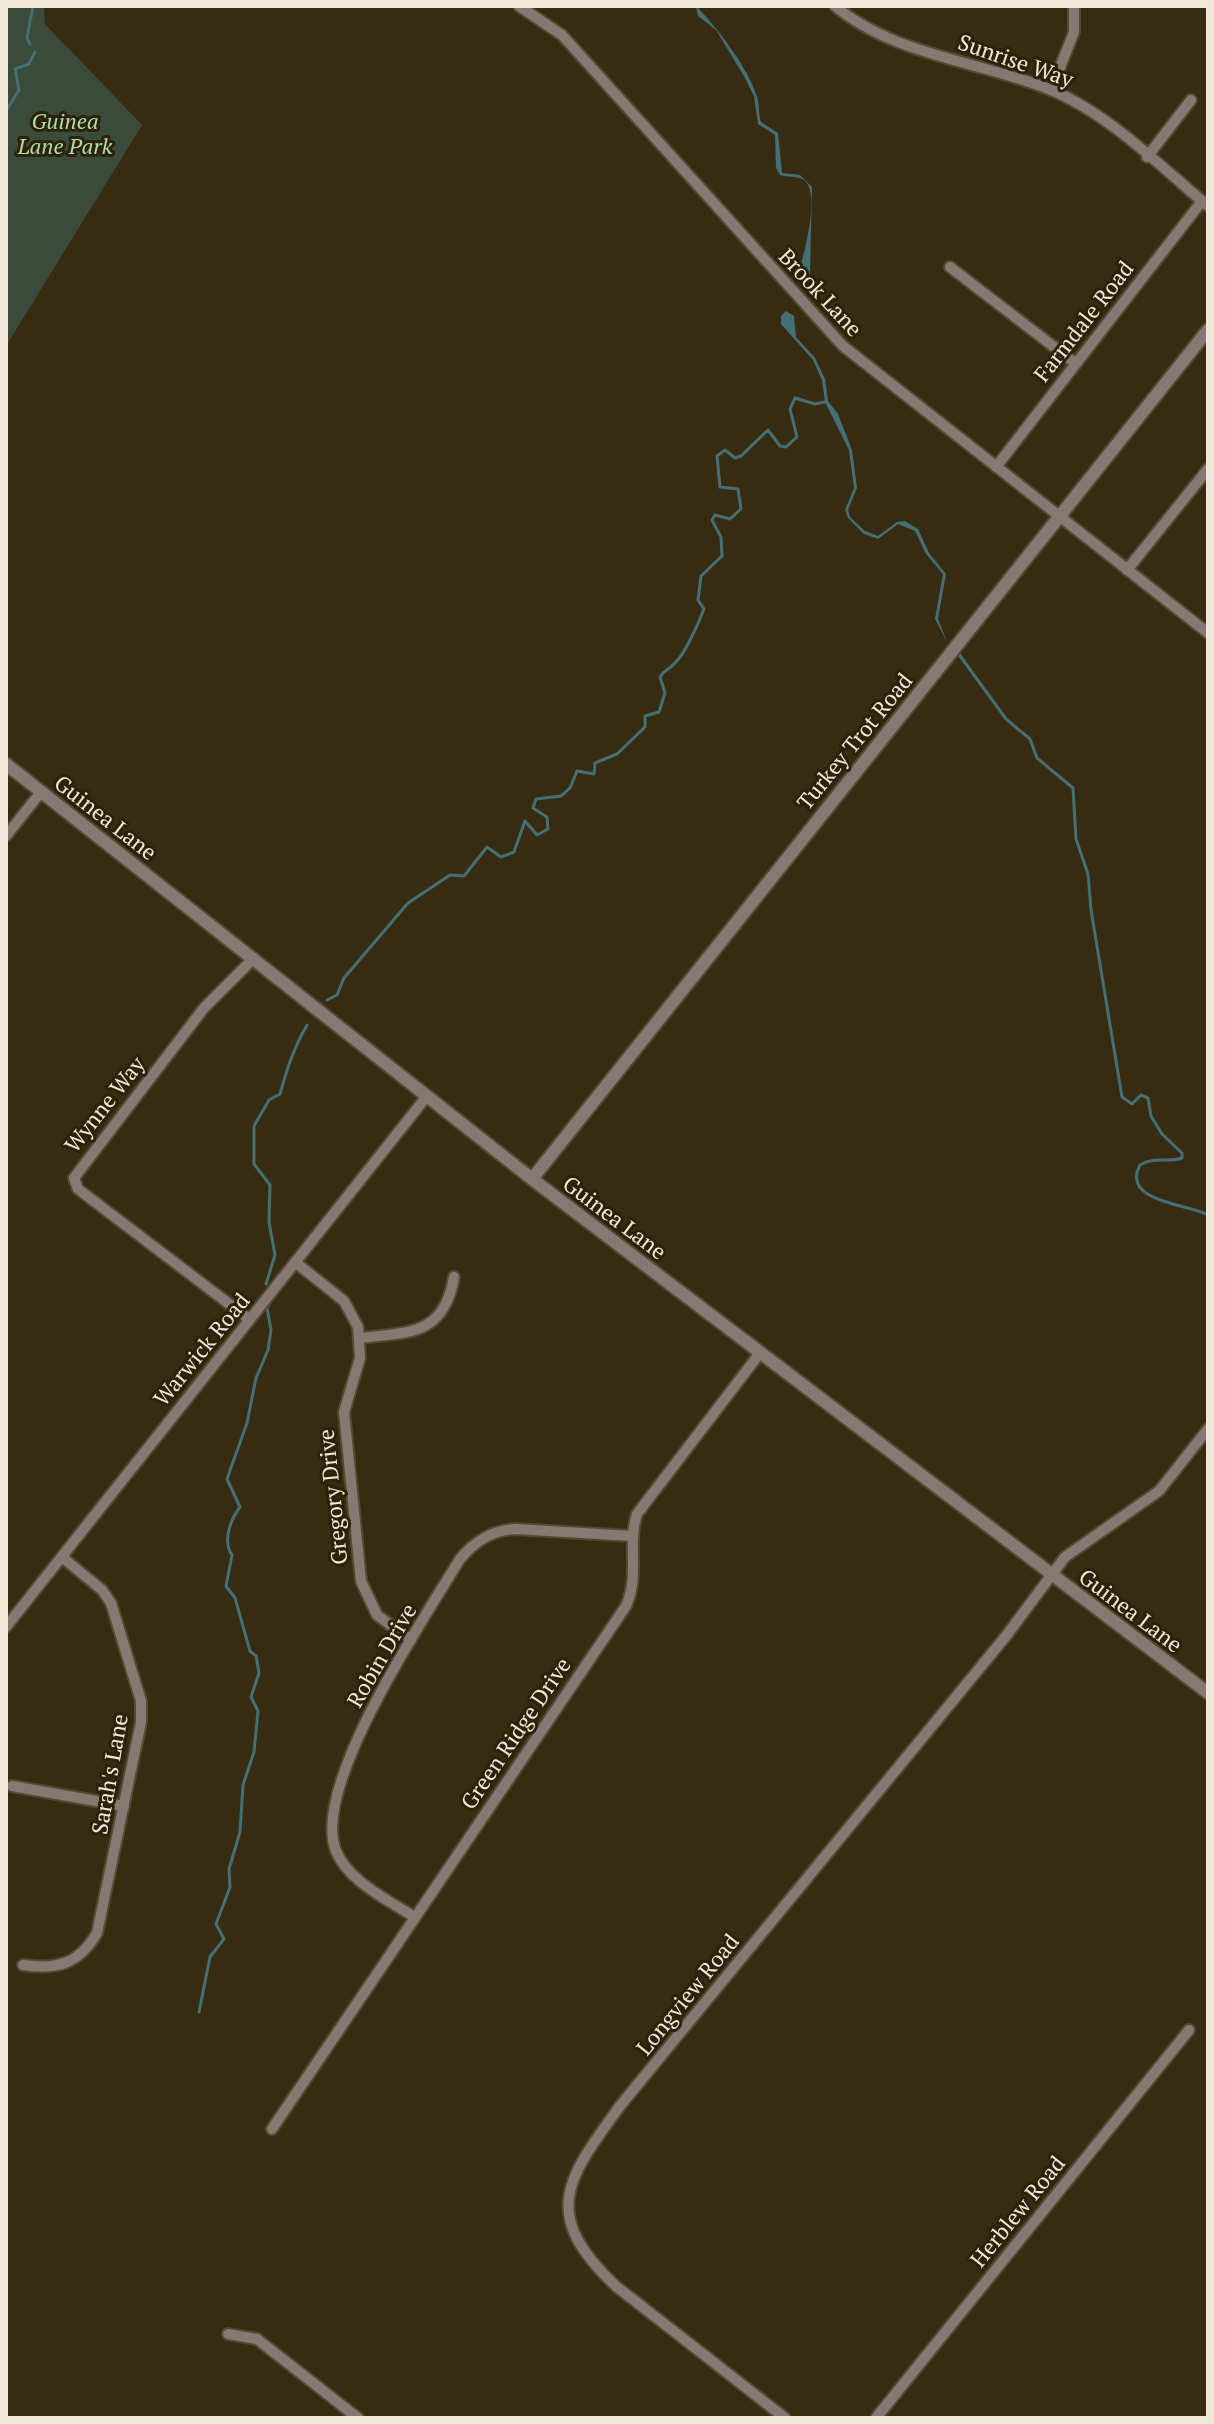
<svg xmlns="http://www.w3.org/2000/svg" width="1214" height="2424" font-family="'PT Serif',serif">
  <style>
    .green { fill: #3a4a3b }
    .water { fill: #446f75 }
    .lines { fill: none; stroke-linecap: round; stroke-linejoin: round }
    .stream { stroke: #446f75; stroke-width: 3 }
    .minor-casing { stroke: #554932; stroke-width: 14 }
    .tertiary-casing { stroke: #554932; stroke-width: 16 }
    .minor { stroke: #887873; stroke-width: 10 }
    .tertiary { stroke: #887873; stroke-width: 12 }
    .labels { text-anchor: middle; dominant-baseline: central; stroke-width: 6; stroke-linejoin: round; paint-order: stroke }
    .street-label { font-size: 22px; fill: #f0e8d9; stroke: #2d2108 }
    .park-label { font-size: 22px; font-style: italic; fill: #aedcaf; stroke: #2d2108 }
  </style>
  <rect width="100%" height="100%" fill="#372b12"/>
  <polygon class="green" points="6,6 44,6 45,24 142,125 6,346"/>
  <g class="water">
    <path d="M696,6C714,24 749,68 757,97C760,106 758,113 761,122L778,133L782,173L800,175L812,187L810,274L804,283L797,279C802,260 822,194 804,180C797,175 787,178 780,175L776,168L775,135L758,124L754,96L745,78L716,30L698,16Z"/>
    <polygon points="786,311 794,316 796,337 815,358 825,379 828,401 838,414 852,450 857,488 848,510 850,517 865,531 878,536 897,522 905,521 918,529 929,553 946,574 938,619 947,642 935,619 943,574 926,554 915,531 898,524 878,539 864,534 848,518 845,510 854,488 849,450 825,402 822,380 813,360 781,324 781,316"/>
  </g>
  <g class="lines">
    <g class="stream">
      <polyline points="30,44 27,38 33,6"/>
      <polyline points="6,111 19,90 15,69 29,64 35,52"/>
      <path d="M958,653L1006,719L1030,739L1037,758L1073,788L1076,839L1088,874L1091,910L1122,1097L1132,1104L1141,1095L1148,1098L1151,1116L1162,1134L1182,1153V1158C1168,1163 1155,1156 1140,1165C1120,1202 1190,1204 1208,1215"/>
      <path d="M327,1000L337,995L344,978L408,903L450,875L464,876L487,847L501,857L514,852L525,821L537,835L548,829L547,817L533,808L536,799L561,796L570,788L577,771L594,774L595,763L617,754L645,727V716L659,712L665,693L660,677C665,669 670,669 675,663C685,654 699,622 704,609L698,600L701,576L722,556L721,537L712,520L715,515L730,519L741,509L738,489L720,487L717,456L725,450L735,458L741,456L768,430L780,446L786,447L797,437L790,409L795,398L815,404L825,402"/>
      <path d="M266,1284L275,1255L269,1222L270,1185L254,1164V1126L269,1100L280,1094C287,1069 294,1047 307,1025"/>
      <path d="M199,2012L210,1957L224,1939L216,1924L230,1887L229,1869L240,1832L243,1785L254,1752L258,1711L251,1697L259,1673L256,1656L250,1651L235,1598L226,1586L232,1555C222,1541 231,1519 240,1507L227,1479L247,1423L256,1378L268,1350L271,1330L267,1308L274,1295"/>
    </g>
    <g class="minor-casing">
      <g id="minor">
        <polyline points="519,6 562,35 843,346 1208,633"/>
        <path d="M835,6C895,56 980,61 1051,90C1109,114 1160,166 1208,206"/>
        <polyline points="1051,90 1074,32 1074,6"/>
        <polyline points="1147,157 1191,100"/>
        <polyline points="950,267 1075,363"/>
        <polyline points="996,467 1202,201"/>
        <polyline points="1127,570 1208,469"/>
        <polyline points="6,836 41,792"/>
        <polyline points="295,1262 344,1301 358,1327 360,1358 344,1412 361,1581 377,1615 411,1640"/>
        <polyline points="249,1319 78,1189 74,1178 204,1008 254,958"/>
        <path d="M360,1338C411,1332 444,1335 454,1277"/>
        <polyline points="6,1627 427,1096"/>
        <polyline points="12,1786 124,1806"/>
        <path d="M414,1917C387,1899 349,1882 336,1851C310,1787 425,1617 460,1559C475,1541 492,1530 516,1529L632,1536"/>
        <path d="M23,1965C57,1970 79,1964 97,1933L141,1722V1701L111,1603L102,1590L62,1557"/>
        <path d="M272,2129L626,1606C640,1575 627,1545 637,1514L760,1353"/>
        <polyline points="228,2334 257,2339 358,2418"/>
        <path d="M785,2418L617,2287C539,2214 566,2180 620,2106L1006,1636L1065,1557L1159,1491L1208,1429"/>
        <polyline points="876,2418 1189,2030"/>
      </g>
    </g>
    <g class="tertiary-casing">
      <g id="tertiary">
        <polyline points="6,764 532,1179 1208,1693"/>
        <polyline points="532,1179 1208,330"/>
      </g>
    </g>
    <use href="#minor" class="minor"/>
    <use href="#tertiary" class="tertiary"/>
  </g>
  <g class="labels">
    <g class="street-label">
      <text transform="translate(1016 60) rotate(19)">Sunrise Way</text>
      <text transform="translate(821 292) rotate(47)">Brook Lane</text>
      <text transform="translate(1083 321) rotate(-52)">Farmdale Road</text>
      <text transform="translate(854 741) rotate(-51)">Turkey Trot Road</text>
      <text transform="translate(106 817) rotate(38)">Guinea Lane</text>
      <text transform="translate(104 1104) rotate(-52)">Wynne Way</text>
      <text transform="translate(615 1217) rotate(37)">Guinea Lane</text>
      <text transform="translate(201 1349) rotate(-51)">Warwick Road</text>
      <text transform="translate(332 1497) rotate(-96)">Gregory Drive</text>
      <text transform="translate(1131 1610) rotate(37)">Guinea Lane</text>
      <text transform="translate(381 1655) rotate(-60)">Robin Drive</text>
      <text transform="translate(515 1733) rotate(-56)">Green Ridge Drive</text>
      <text transform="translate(109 1774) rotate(-80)">Sarah's Lane</text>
      <text transform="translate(687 1994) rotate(-51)">Longview Road</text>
      <text transform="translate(1017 2211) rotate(-51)">Herblew Road</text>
    </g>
    <g class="park-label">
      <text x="65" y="120">Guinea<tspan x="65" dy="25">Lane Park</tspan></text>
    </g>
  </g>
  <rect width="1214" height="2424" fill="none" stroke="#f0e8d9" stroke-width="16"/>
</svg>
